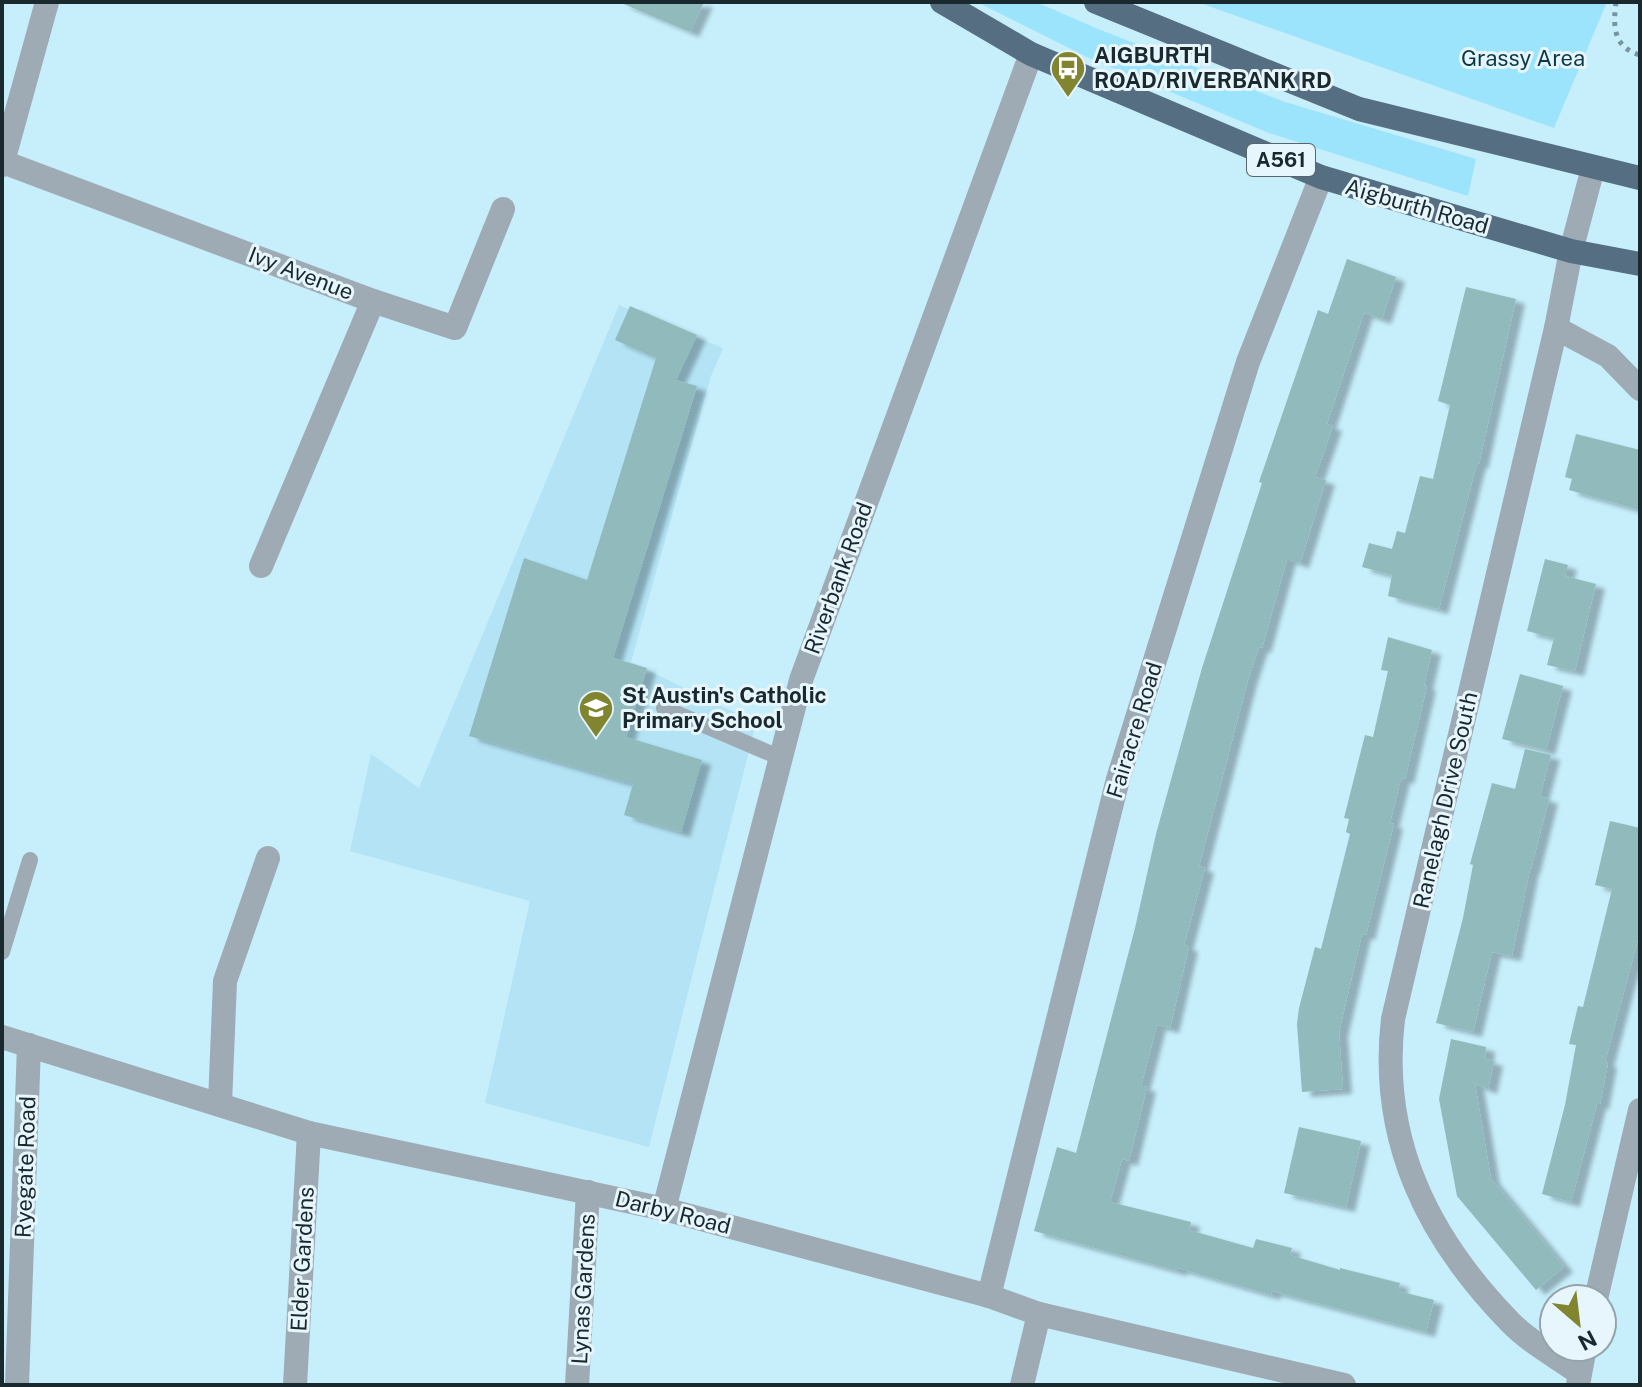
<svg xmlns="http://www.w3.org/2000/svg" width="1642" height="1387" font-family="'Public Sans',sans-serif">
  <style>
    .built { fill: #b3e3f4 }
    .green { fill: #9ce4fc }
    .building { fill: #90babb; filter: url(#shadow) }
    .lines { fill: none; stroke-linecap: round; stroke-linejoin: round }
    .path { stroke: #78949e; stroke-width: 5; stroke-dasharray: 4 6; stroke-linecap: butt }
    .service { stroke: #9eaab4; stroke-width: 16 }
    .minor { stroke: #9eaab4; stroke-width: 24 }
    .trunk { stroke: #566e82; stroke-width: 24 }
    .labels { text-anchor: middle; dominant-baseline: central; stroke-width: 6; stroke-linejoin: round; paint-order: stroke }
    .shield { fill: #e7f6fc; stroke: #58666c; stroke-width: 2 }
    .shield-label { font-size: 20px; font-weight: bold; fill: #1a292e }
    .poi-label { font-size: 22px; font-weight: bold; fill: #1a292e; stroke: #e7f6fc; text-anchor: start }
    .park-label { font-size: 22px; fill: #093a47; stroke: #e7f6fc }
    .street-label { font-size: 22px; fill: #1a292e; stroke: #e7f6fc }
  </style>
  <defs>
    <filter id="shadow"><feDropShadow dx="9" dy="5" stdDeviation="2" flood-color="#0004"/></filter>
  </defs>
  <rect width="100%" height="100%" fill="#c6eefb"/>
  <polygon class="built" points="619,305 723,348 711,376 631,662 756,723 649,1147 485,1103 530,901 350,851 371,754 419,788"/>
  <g class="green">
    <polygon points="977,2 1036,2 1098,29 1285,102 1476,159 1468,196 1269,133 1087,57"/>
    <polygon points="1197,2 1607,2 1554,128"/>
  </g>
  <g class="building">
    <polygon points="619,2 704,2 690,32"/>
    <polygon points="1347,259 1396,277 1382,319 1364,313 1327,424 1333,426 1315,477 1326,480 1300,563 1287,559 1262,648 1259,647 1248,680 1199,866 1205,868 1184,945 1189,947 1170,1028 1157,1025 1141,1086 1147,1087 1129,1161 1122,1159 1110,1202 1191,1222 1189,1230 1253,1248 1256,1239 1292,1248 1290,1255 1340,1270 1340,1268 1400,1283 1398,1291 1434,1300 1426,1332 1272,1291 1271,1295 1178,1268 1178,1271 1034,1231 1057,1147 1076,1153 1135,928 1156,834 1202,668 1262,483 1259,482 1318,310 1328,314"/>
    <polygon points="1466,287 1516,299 1479,464 1477,463 1439,609 1388,596 1392,575 1362,567 1369,543 1392,549 1397,531 1405,533 1420,476 1433,479 1450,405 1438,401"/>
    <polygon points="630,306 697,335 676,380 697,386 613,658 647,668 626,737 702,760 681,832 624,815 633,784 469,736 524,558 587,580 656,358 615,340"/>
    <polygon points="1576,434 1640,450 1640,510 1569,490 1572,479 1565,477"/>
    <polygon points="1545,559 1568,565 1565,576 1596,584 1575,671 1547,665 1554,638 1527,631"/>
    <polygon points="1388,637 1432,650 1424,685 1427,686 1405,779 1401,778 1390,823 1394,824 1366,935 1362,934 1339,1032 1343,1089 1302,1092 1297,1024 1299,1008 1315,947 1321,949 1350,834 1346,832 1349,819 1344,818 1365,735 1373,737 1388,671 1381,670"/>
    <polygon points="1520,674 1563,686 1546,750 1502,739"/>
    <polygon points="1525,749 1551,755 1540,796 1549,799 1531,869 1530,869 1512,956 1492,952 1473,1032 1436,1023 1463,918 1473,865 1470,864 1492,783 1515,789"/>
    <polygon points="1610,821 1640,828 1640,932 1605,1062 1608,1063 1600,1104 1597,1104 1571,1202 1542,1194 1565,1105 1576,1045 1569,1044 1578,1006 1583,1007 1612,889 1595,885"/>
    <polygon points="1451,1039 1486,1047 1485,1059 1494,1061 1488,1089 1475,1084 1491,1179 1564,1267 1536,1290 1457,1196 1439,1099"/>
    <polygon points="1299,1127 1361,1141 1346,1207 1284,1193"/>
  </g>
  <g class="lines">
    <path class="path" d="M1616,2C1613,27 1613,47 1640,55"/>
    <g class="service">
      <polyline points="664,708 781,758"/>
      <polyline points="2,952 30,860"/>
    </g>
    <g class="minor">
      <polyline points="3,162 373,301 261,566"/>
      <polyline points="2,165 47,2"/>
      <polyline points="373,301 455,328 503,209"/>
      <polyline points="1556,328 1608,356 1640,389"/>
      <polyline points="2,1037 309,1133 664,1209 989,1296 1039,1314 1344,1385"/>
      <polyline points="220,1104 225,981 268,858"/>
      <polyline points="664,1209 801,680 1031,54"/>
      <polyline points="989,1296 1118,779 1248,362 1321,177"/>
      <polyline points="1596,1299 1640,1110"/>
      <path d="M1579,1373C1557,1357 1529,1342 1510,1322C1427,1237 1379,1139 1393,1019L1556,328L1571,251L1593,168"/>
      <polyline points="17,1385 29,1045"/>
      <polyline points="295,1385 309,1133"/>
      <polyline points="577,1385 588,1192"/>
      <polyline points="1022,1385 1039,1314"/>
      <polyline points="1578,1385 1585,1347"/>
    </g>
    <g class="trunk">
      <polyline points="942,2 1031,54 1321,177 1571,251 1640,264"/>
      <polyline points="1096,2 1359,109 1640,178"/>
    </g>
  </g>
  <defs>
    <g id="bus-pin" transform="scale(1.8)"><path d="M0 17L-7.5 6A9.5 9.5 0 1 1 7.5 6Z" fill="#818530" stroke="#e7f6fc"/><path d="M-5-6H5V4H4V6H2V4H-2V6H-4V4H-5ZM-3.5-4V0h7V-4ZM-3.5 1.2v1.5H-2V1.2ZM2 1.2v1.5H3.5V1.2Z" fill="#fff"/></g>
    <g id="school-pin" transform="scale(1.8)"><path d="M0 17L-7.5 6A9.5 9.5 0 1 1 7.5 6Z" fill="#818530" stroke="#e7f6fc"/><path d="M0-5L7-2L0 1L-7-2ZM-4 1L0 2.5L4 1V4Q0 6-4 4Z" fill="#fff"/></g>
  </defs>
  <g fill-rule="evenodd">
    <use href="#bus-pin" x="1068" y="68"/>
    <use href="#school-pin" x="596" y="708"/>
  </g>
  <g class="labels">
    <rect class="shield" x="1247" y="144" width="68" height="32" rx="6"/>
    <g class="shield-label">
      <text x="1281" y="160">A561</text>
    </g>
    <g class="poi-label">
      <text x="1094" y="55">AIGBURTH<tspan x="1094" dy="25">ROAD/RIVERBANK RD</tspan></text>
      <text x="622" y="695">St Austin's Catholic<tspan x="622" dy="25">Primary School</tspan></text>
    </g>
    <g class="park-label">
      <text x="1523" y="58">Grassy Area</text>
    </g>
    <g class="street-label">
      <text transform="translate(1417 206) rotate(16)">Aigburth Road</text>
      <text transform="translate(301 273) rotate(21)">Ivy Avenue</text>
      <text transform="translate(838 578) rotate(-70)">Riverbank Road</text>
      <text transform="translate(1134 730) rotate(-73)">Fairacre Road</text>
      <text transform="translate(1445 800) rotate(-77)">Ranelagh Drive South</text>
      <text transform="translate(25 1167) rotate(-88)">Ryegate Road</text>
      <text transform="translate(673 1212) rotate(14)">Darby Road</text>
      <text transform="translate(302 1259) rotate(-87)">Elder Gardens</text>
      <text transform="translate(583 1289) rotate(-87)">Lynas Gardens</text>
    </g>
  </g>
  <rect width="1642" height="1387" fill="none" stroke="#1a292e" stroke-width="8"/>
  <g transform="translate(1578 1323) rotate(152)"><circle r="38" fill="#e7f6fc" stroke="#95a4aa" stroke-width="2"/>
  <path d="M0-6L14 30L0 20L-14 30Z" fill="#818530"/>
  <text y="-12" font-size="22" font-weight="bold" text-anchor="middle" fill="#1a292e">N</text>
  </g>
</svg>
